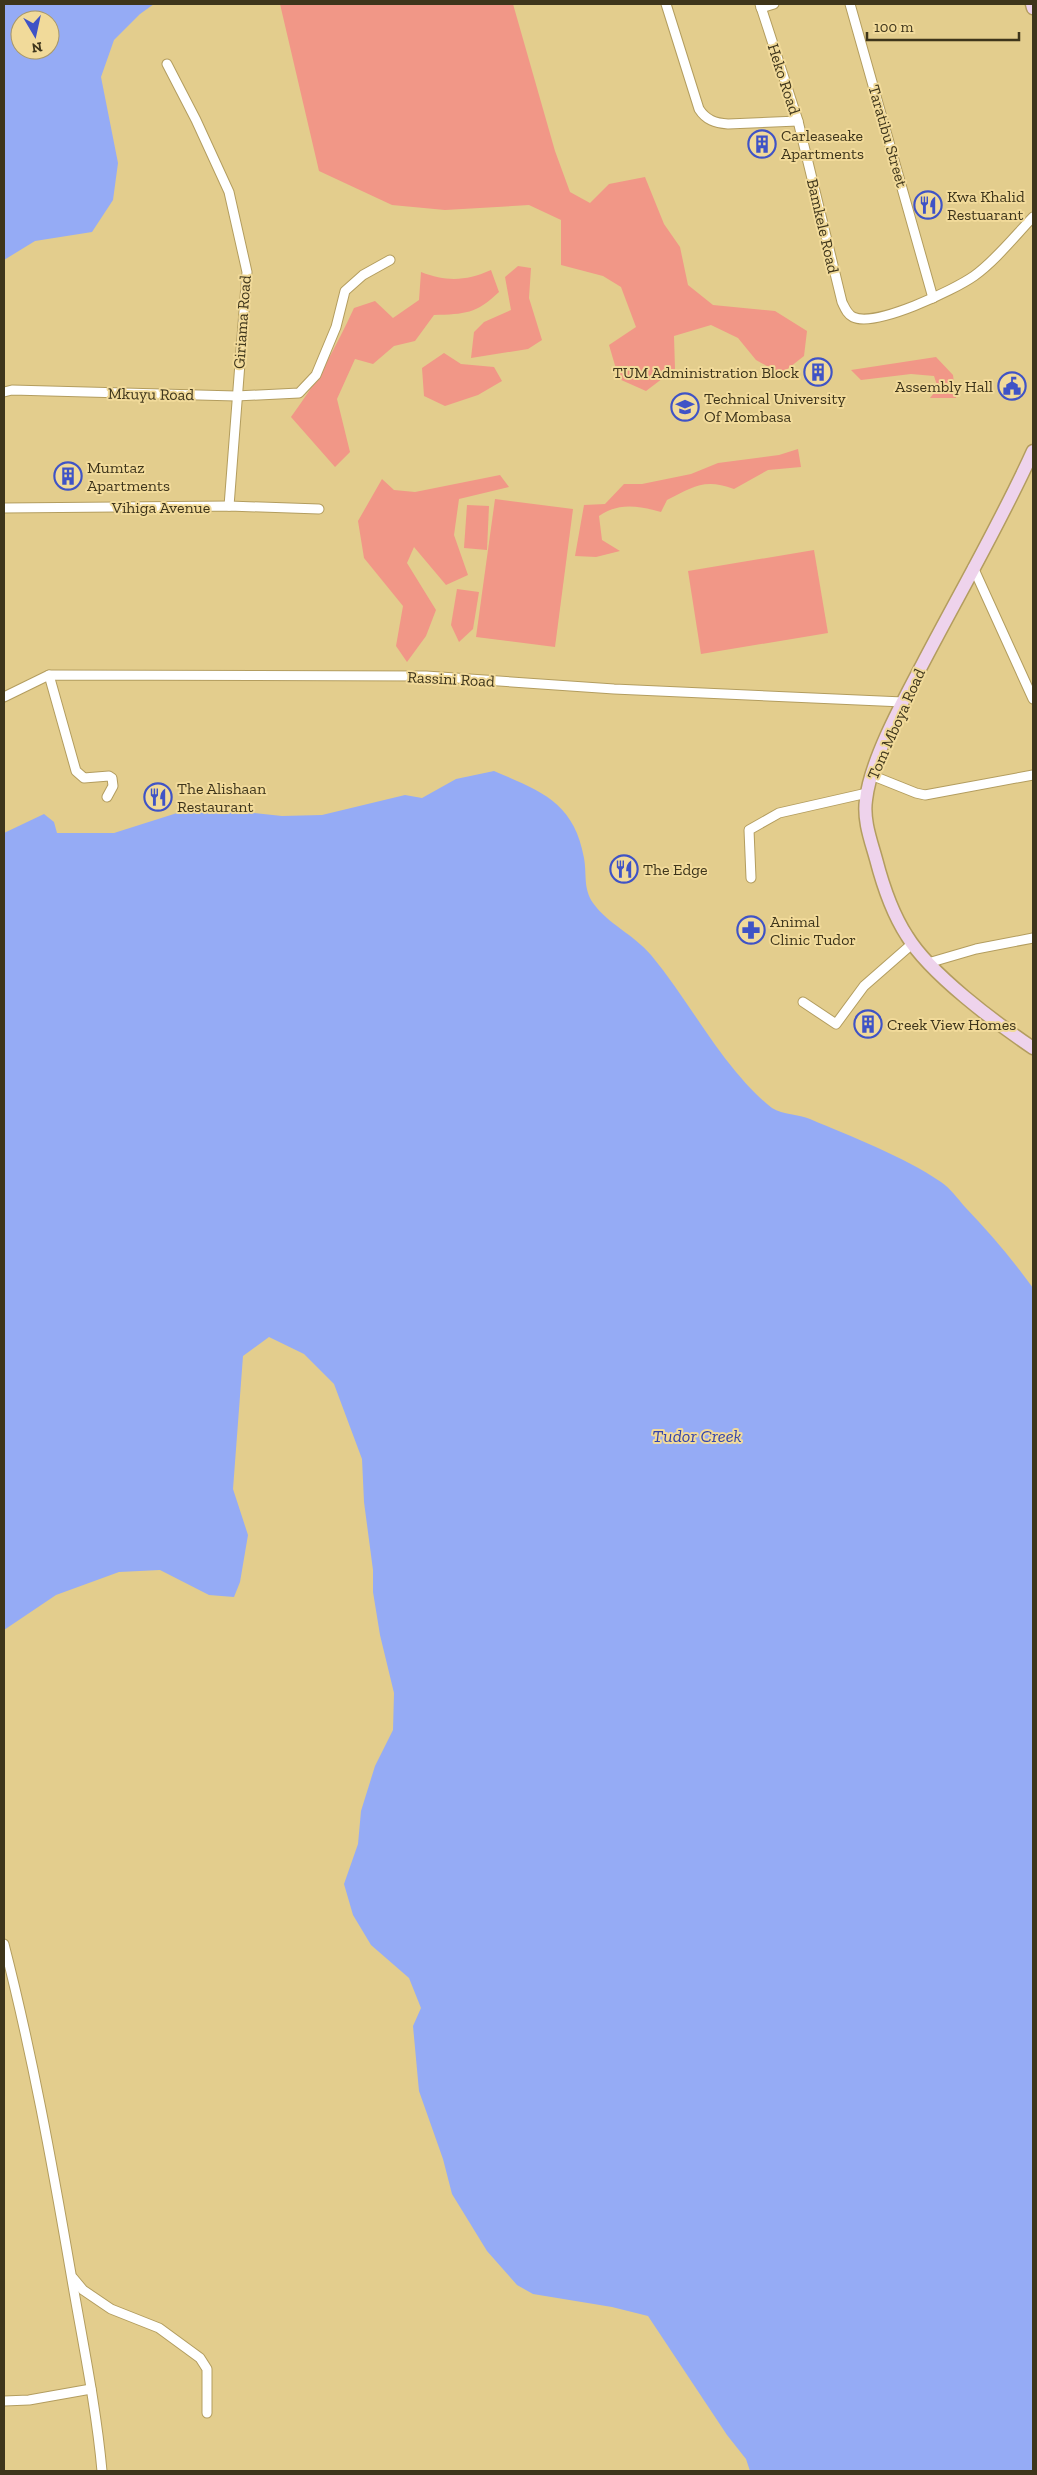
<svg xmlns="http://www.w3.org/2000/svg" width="1037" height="2475" font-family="'Zilla Slab',serif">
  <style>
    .green { fill: #f19787 }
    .water { fill: #95abf5; fill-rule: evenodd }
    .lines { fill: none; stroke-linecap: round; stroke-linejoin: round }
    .street-casing { stroke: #b39d5f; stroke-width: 11 }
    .secondary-casing { stroke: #b39d5f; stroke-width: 15 }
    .street { stroke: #fff; stroke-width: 9 }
    .secondary { stroke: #eed3ec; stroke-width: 12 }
    .labels { text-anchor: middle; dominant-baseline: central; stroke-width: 4; stroke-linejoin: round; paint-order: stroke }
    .street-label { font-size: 16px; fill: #3e351b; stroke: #f1da9a }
    .poi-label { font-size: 16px; fill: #3e351b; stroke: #f1da9a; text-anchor: start }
    .water-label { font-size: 18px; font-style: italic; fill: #3344ac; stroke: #f1da9a }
  </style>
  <rect width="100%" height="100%" fill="#e3cd8d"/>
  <g class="green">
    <polygon points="280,4 513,4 555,151 570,192 590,203 609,184 645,177 664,224 680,247 688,285 713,305 775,311 807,331 804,356 781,374 756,360 738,338 711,325 674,336 675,369 646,391 619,379 609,345 636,327 621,287 603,276 561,265 561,220 529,205 445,210 392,205 319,171"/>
    <polygon points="518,266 531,268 529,298 542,340 528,349 471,358 474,332 484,322 511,310 505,277"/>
    <path d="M491,270L499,292C476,314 465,314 434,315L415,341L394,346L373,364L355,359L337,399L350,452L335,467L291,417C317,382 336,347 354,308L375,301L393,318L419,300L421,272C447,282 466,281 491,270Z"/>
    <polygon points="444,353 461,364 494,367 502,381 478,395 445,406 424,396 422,368"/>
    <polygon points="936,357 953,375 956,398 930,398 938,388 934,376 911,374 861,380 851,370"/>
    <path d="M798,449L801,467L768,470L734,489C704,478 693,487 667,500L661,512C639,506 619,502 599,516L602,540L620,551L596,557L575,556L584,505L605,504L624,484H642L691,474L718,463L779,455Z"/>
    <polygon points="500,475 509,487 459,499 454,535 468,575 446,585 414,547 407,563 436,610 426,636 407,662 396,646 403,606 364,558 358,521 382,479 394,490 415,492"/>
    <polygon points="495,499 573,509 555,647 476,637"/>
    <polygon points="467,505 489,506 487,550 464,548"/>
    <polygon points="814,550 828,633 701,654 688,571"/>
    <polygon points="457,589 479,592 473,629 459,642 451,625"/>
  </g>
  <g class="water">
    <path d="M4,4H154L140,14L114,40L101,77L118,163L113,200L92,232L35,241L4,260ZM20,20H50V50H20Z"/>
    <path d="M494,771C541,791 574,802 584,858C587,875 583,888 593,903C608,924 633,934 651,955C682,992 705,1035 736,1072C746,1084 760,1099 772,1108C783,1115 799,1114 810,1119C852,1137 903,1156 941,1182C950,1188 958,1199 965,1207C990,1233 1012,1259 1033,1288V2471H750L746,2459L727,2435L648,2316L612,2307L533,2294L517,2285L487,2251L452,2194L443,2159L419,2091L413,2026L421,2008L409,1978L371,1945L353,1915L344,1884L358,1844L361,1811L375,1766L393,1730L394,1693L380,1635L373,1592V1570L364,1502L362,1459L334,1384L304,1354L269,1337L243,1356L233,1489L248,1535L240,1582L234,1597L209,1595L160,1570L119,1572L56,1595L4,1630V833L44,814L54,822L57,833H114L196,807L282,816L322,815L405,795L422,798L456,779Z"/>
  </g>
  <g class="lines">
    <g class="street-casing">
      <g id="street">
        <path d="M666,4L699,109C706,120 715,123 728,124L798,121"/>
        <path d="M760,4L798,121L842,302C845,308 847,314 853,317C875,328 954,290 974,276C996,260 1014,237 1033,217"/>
        <polyline points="850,4 933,298"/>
        <polyline points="761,8 774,4"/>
        <polyline points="167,64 196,120 229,192 247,272 229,506"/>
        <polyline points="4,392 12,390 236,396 299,393 316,375 336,327 345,291 363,275 390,260"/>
        <polyline points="4,508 229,506 319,509"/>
        <polyline points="973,567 1033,699"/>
        <polyline points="49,675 76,771 84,778 109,776 112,778 113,786 107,797"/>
        <polyline points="4,697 49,675 426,676 614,689 903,702"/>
        <polyline points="871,775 916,793 925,795 1033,775"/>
        <polyline points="751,878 749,830 779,813 867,793"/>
        <polyline points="928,963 976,949 1033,938"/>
        <polyline points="803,1002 836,1024 864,986 912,944"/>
        <path d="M4,1944C32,2053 52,2163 71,2274C82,2339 96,2405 102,2471"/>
        <polyline points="73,2278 83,2290 111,2309 159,2328 200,2358 207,2369 207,2413"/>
        <polyline points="4,2401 29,2400 91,2389"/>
      </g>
    </g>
    <g class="secondary-casing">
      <g id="secondary">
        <polyline points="1032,4 1033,8"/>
        <path d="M1033,451C1000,524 959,594 922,665C903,701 870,761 866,800C863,820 871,841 876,859C883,886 892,913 907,936C930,974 996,1023 1033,1048"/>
      </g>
    </g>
    <use href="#street" class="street"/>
    <use href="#secondary" class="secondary"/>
  </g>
  <defs>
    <g id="building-ring" transform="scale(1.4375)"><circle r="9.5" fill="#f1da9a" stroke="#3f53c6" stroke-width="1.5"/><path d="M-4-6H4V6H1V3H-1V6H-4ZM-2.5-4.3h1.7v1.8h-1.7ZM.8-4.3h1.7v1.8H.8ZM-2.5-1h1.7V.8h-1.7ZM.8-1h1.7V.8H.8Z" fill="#3f53c6"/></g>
    <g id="restaurant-ring" transform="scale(1.4375)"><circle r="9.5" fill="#f1da9a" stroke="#3f53c6" stroke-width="1.5"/><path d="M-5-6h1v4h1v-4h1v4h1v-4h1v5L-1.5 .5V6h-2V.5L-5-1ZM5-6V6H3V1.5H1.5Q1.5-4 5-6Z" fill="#3f53c6"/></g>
    <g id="civic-ring" transform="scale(1.4375)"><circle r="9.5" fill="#f1da9a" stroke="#3f53c6" stroke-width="1.5"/><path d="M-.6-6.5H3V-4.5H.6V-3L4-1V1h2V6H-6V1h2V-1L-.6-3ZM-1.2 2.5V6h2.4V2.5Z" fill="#3f53c6"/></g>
    <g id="university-ring" transform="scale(1.4375)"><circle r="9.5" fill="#f1da9a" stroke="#3f53c6" stroke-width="1.5"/><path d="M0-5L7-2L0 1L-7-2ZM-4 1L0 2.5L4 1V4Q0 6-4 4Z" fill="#3f53c6"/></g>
    <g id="pharmacy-ring" transform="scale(1.4375)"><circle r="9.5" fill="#f1da9a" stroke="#3f53c6" stroke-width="1.5"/><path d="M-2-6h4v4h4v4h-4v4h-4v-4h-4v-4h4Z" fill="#3f53c6"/></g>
  </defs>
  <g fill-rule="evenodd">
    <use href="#building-ring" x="762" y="144"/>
    <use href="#restaurant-ring" x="928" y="205"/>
    <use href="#building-ring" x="818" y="372"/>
    <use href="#civic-ring" x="1012" y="386"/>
    <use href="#university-ring" x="685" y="407"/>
    <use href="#building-ring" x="68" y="476"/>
    <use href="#restaurant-ring" x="158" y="797"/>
    <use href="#restaurant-ring" x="624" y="869"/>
    <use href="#pharmacy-ring" x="751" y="930"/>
    <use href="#building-ring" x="868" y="1024"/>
  </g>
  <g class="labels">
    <g class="street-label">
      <text transform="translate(784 79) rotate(72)">Heko Road</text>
      <text transform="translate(888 136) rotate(74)">Taratibu Street</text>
      <text transform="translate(823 226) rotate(77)">Bamkele Road</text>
      <text transform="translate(242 322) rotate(-86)">Giriama Road</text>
      <text transform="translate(151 394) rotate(1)">Mkuyu Road</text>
      <text x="161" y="507">Vihiga Avenue</text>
      <text transform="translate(451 679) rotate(3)">Rassini Road</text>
      <text transform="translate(896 724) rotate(-66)">Tom Mboya Road</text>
    </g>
    <g class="poi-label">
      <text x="781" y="135">Carleaseake<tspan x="781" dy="18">Apartments</tspan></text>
      <text x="947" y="196">Kwa Khalid<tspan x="947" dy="18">Restuarant</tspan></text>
      <text x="799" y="372" text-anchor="end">TUM Administration Block</text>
      <text x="993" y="386" text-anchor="end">Assembly Hall</text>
      <text x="704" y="398">Technical University<tspan x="704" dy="18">Of Mombasa</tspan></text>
      <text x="87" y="467">Mumtaz<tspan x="87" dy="18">Apartments</tspan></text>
      <text x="177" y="788">The Alishaan<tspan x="177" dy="18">Restaurant</tspan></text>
      <text x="643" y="869">The Edge</text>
      <text x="770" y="921">Animal<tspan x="770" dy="18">Clinic Tudor</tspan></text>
      <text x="887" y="1024">Creek View Homes</text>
    </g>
    <g class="water-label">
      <text x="697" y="1436">Tudor Creek</text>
    </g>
  </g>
  <rect width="1037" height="2475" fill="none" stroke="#3e351b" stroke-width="10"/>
  <g transform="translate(35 35) rotate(171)"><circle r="24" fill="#f1da9a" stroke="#a99867"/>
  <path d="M0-4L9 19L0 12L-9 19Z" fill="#3f53c6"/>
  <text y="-8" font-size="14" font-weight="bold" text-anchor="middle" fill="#3e351b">N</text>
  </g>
  <path d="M867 32v8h152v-8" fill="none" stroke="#3e351b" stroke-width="2.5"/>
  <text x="874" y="32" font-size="15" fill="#3e351b" stroke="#f1da9a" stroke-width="4" paint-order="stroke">100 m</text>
</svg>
